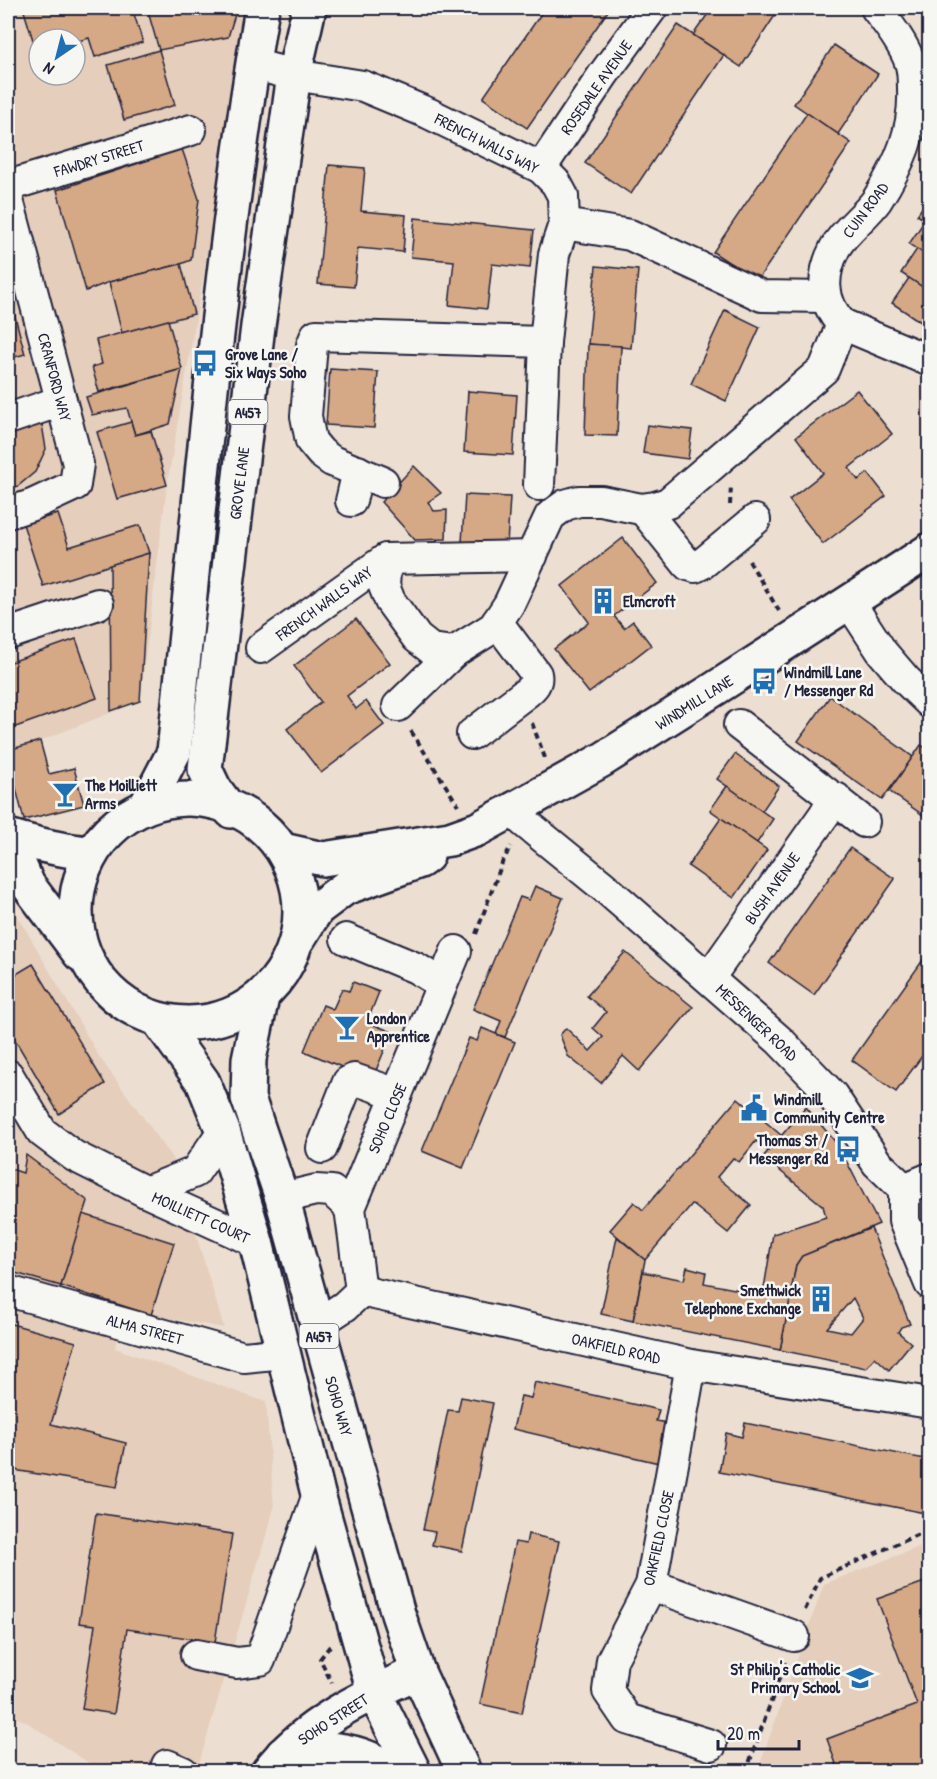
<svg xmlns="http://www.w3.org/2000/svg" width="937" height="1779" font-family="'Patrick Hand',sans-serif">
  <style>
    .built { fill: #e5cebb; fill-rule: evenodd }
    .building { fill: #d5a886; stroke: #22223b; stroke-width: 1.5; fill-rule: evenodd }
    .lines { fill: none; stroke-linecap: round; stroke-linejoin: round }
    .minor-casing { stroke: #22223b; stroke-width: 34 }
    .major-casing { stroke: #22223b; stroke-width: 38 }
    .path { stroke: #22223b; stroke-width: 4; stroke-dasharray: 6 4.5; stroke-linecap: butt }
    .minor { stroke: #f6f6f2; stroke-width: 30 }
    .major { stroke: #f6f6f2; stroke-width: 33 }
    .labels { text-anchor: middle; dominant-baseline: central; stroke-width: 5; stroke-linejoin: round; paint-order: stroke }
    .shield { fill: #f6f6f2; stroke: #626272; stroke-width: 1.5 }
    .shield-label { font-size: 15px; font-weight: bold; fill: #22223b }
    .street-label { font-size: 16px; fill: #22223b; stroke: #f6f6f2 }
    .poi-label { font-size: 16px; font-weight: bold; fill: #22223b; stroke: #f6f6f2; text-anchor: start }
  </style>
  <rect width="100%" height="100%" fill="#ecdfd2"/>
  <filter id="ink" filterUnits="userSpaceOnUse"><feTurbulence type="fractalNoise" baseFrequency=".0167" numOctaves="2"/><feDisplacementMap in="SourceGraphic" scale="12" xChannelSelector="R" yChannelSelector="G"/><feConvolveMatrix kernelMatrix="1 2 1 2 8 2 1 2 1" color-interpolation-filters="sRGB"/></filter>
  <g filter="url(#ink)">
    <g class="built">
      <path d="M8,8H250L167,485L140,701L40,741L8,750ZM39,39H75V75H39Z"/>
      <polygon points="8,899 100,1058 173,1158 224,1328 151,1315 123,1306 115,1348 266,1402 274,1508 197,1771 101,1771 25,1721 8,1715"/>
      <polygon points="929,1543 929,1771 757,1772 824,1584"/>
    </g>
    <g class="building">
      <polygon points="23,8 132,8 143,42 95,57 89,38 75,42 75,39 39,39 39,53 37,53"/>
      <polygon points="147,8 237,8 228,37 159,50"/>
      <polygon points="545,8 610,8 527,128 483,98"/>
      <polygon points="712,8 780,8 741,67 693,35"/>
      <polygon points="678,25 724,55 631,194 585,163"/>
      <polygon points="834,45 878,74 838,134 794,104"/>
      <polygon points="159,50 175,105 124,120 108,65"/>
      <polygon points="807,113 851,143 757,281 713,252"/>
      <polygon points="182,149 199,199 191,260 181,264 109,282 86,291 57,190"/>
      <polygon points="329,165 365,168 361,211 406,215 403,252 358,248 354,287 318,284"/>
      <polygon points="930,196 930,223 917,215"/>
      <polygon points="415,218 534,230 530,268 492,264 487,309 449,305 454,261 411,257"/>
      <polygon points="925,220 930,223 930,258 909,244"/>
      <polygon points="917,249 930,258 930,292 901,273"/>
      <polygon points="181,264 194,314 122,333 109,282"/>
      <polygon points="596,266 638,270 631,348 588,344"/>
      <polygon points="909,278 930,292 930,328 892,303"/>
      <polygon points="8,290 25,354 8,359"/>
      <polygon points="725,310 760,327 726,401 691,384"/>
      <polygon points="168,320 182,369 99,392 92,367 102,364 96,340"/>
      <polygon points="588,344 621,346 617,436 585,435"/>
      <polygon points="182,369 170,424 135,435 127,408 92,415 86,397"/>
      <polygon points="330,369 378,372 374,428 326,425"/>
      <polygon points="857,390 892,434 849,468 858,480 868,473 886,496 823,544 789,500 823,473 796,437"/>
      <polygon points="468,391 517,395 513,455 464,452"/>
      <polygon points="40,412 46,449 35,472 18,486 8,489 8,423"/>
      <polygon points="131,422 135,435 151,431 167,485 117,499 97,432"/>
      <polygon points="647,425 692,430 688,459 643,453"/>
      <polygon points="414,466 441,493 428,502 434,511 447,510 446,539 415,540 381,502"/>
      <polygon points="465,495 510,497 507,544 462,542"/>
      <polygon points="58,514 69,547 140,525 149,553 43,586 23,524"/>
      <polygon points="623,538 657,583 614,616 624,628 633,621 651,645 589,693 554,649 589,622 562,586"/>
      <polygon points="149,553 140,701 111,711 110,565"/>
      <polygon points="356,619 390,663 347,696 356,709 366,701 384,725 321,773 287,729 321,702 294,666"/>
      <polygon points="76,639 97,698 10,729 8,721 8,663"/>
      <polygon points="830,696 913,757 882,800 798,741"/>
      <polygon points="40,741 49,774 74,768 84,805 24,820 8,757 8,750"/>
      <polygon points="921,745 930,751 930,820 889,791"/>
      <polygon points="735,754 779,786 762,811 717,779"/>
      <polygon points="727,786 773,819 757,843 710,810"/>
      <polygon points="721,818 767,850 734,898 688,866"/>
      <polygon points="850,848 895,879 814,995 769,963"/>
      <polygon points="535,886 563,898 505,1037 496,1034 501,1021 473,1009 520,897 529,900"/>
      <polygon points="930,950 930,1045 896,1092 852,1060"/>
      <polygon points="625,952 693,1007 639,1071 623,1056 601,1083 568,1056 560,1035 566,1028 590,1051 603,1037 593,1028 606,1012 587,996"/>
      <polygon points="33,964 105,1084 59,1114 8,1028 8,979"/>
      <polygon points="353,982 379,992 367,1022 392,1032 372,1080 304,1051 323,1005 333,1009 342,989 349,991"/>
      <polygon points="482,1028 515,1042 463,1168 422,1151 469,1038 477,1041"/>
      <polygon points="738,1098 782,1136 769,1152 756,1141 739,1162 733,1158 717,1177 751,1205 728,1233 692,1204 645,1260 610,1230 634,1202 643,1210"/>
      <polygon points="806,1107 838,1145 879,1224 802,1256 796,1265 790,1300 763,1294 773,1234 826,1217 823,1206 763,1157"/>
      <polygon points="26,1155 88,1201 61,1286 8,1271 8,1168 23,1173"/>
      <polygon points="83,1214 174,1243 151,1315 61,1286"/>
      <path d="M871,1228L910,1324L901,1327L898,1332L911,1343L889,1370L875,1357L866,1368L780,1350L796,1265L802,1256ZM853,1298L863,1318L851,1333L827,1328Z"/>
      <polygon points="617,1237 645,1260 633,1321 601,1314"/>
      <polygon points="687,1267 706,1272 704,1283 790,1300 780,1350 633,1321 643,1272 684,1280"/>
      <polygon points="8,1323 76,1342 51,1424 126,1443 117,1487 8,1469"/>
      <polygon points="535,1382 659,1410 656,1421 668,1423 659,1463 513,1429 521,1396 531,1398"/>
      <polygon points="461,1397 493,1403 462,1551 432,1545 435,1532 423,1530 448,1410 458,1411"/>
      <polygon points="745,1423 930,1460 930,1514 719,1472 726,1433 742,1437"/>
      <polygon points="96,1513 232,1534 215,1642 127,1629 114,1714 82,1709 95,1625 79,1623"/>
      <polygon points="528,1534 559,1541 522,1713 480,1704 515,1542 526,1544"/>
      <polygon points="930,1580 930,1772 839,1772 827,1739 917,1705 877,1599"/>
    </g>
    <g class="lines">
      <g class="minor-casing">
        <g id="minor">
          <path d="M876,8C888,24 903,43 910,62C913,70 913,81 913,89C915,131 899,165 877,200C865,217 845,230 835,248C821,275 821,301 842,324L930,361"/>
          <polyline points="252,64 294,75 363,86 428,113 541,168 556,183 563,196 564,224 554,254 545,342 539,485"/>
          <polyline points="541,168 603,75 652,8"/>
          <polyline points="8,186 191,130"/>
          <polyline points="8,200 78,464 75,485 32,505 8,513"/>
          <polyline points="564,224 630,235 762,296 826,297"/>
          <polyline points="8,419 61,401"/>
          <polyline points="383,482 332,461 321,453 311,441 306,416 312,345 316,335 545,342"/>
          <polyline points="351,501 358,471"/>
          <polyline points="643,509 688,565 695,567 703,563 755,520"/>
          <polyline points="386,559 532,556"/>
          <polyline points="850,603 882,652 906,680 930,703"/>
          <polyline points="8,634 98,604"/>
          <polyline points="261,648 386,559 384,586 390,601 417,638 431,649 454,652 494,627 509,604 550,516 565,505 579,501 601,501 641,509 655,507 668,503 824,369 842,324"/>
          <polyline points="398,706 454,652"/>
          <polyline points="739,725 864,822"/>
          <path d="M472,734L526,693C533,687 538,683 536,674L497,622"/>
          <polyline points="518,808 523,821 604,887 780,1041 832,1095 877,1163 904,1189 904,1221 930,1284"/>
          <polyline points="346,939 416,968 442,984"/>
          <polyline points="709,978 836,798"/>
          <polyline points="8,1075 42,1132 74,1156 146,1192 256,1242"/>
          <polyline points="322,1148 348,1082 354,1079 397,1094"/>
          <polyline points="904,1189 930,1178"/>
          <polyline points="146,1192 195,1172 223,1131"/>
          <polyline points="282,1198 316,1190 332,1191 350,1208"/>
          <polyline points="8,1291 244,1357 284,1353"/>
          <polyline points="361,1291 350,1208 456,951"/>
          <polyline points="316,1325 345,1306 361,1291 691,1365 930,1403"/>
          <polyline points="691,1365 651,1585 612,1660 608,1691 627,1719 711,1745"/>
          <polyline points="651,1585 794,1636"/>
          <polyline points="196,1655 237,1663 260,1660 318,1494"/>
          <polyline points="167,1765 183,1772"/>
        </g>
      </g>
      <g class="major-casing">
        <g id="major">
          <circle cx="188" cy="911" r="112"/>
          <path d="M146,806L174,752C200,504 220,254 262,8"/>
          <polyline points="231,811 214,788 205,769 258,326 294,75 309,8"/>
          <path d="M8,836C35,844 62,851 91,853"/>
          <polyline points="8,839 28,885 80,954"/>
          <polyline points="283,850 323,859 450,839 478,829 602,760 716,688 930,550"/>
          <polyline points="298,939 317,909 345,888 420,861 427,856"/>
          <polyline points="262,997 249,1059 248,1098 282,1198 398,1614 418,1672 464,1772"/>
          <polyline points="159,1021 203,1082 223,1131 256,1242 318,1494 374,1692 414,1772"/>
          <path d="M283,1754C297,1752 312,1748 326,1749C350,1750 374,1758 394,1772"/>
          <path d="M268,1772C304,1724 364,1696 418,1672"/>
        </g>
      </g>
      <g class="path">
        <polyline points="730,505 731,486"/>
        <polyline points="749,561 779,611"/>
        <polyline points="532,723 545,758"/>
        <polyline points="411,731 458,805"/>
        <polyline points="476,934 502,863 511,846"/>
        <polyline points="805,1610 820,1578 930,1529"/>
        <polyline points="330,1646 320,1659 332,1683"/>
        <polyline points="746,1772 785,1662"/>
      </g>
      <use href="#minor" class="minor"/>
      <use href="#major" class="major"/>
    </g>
  </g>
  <defs>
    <g id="bus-bare" transform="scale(2.07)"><path d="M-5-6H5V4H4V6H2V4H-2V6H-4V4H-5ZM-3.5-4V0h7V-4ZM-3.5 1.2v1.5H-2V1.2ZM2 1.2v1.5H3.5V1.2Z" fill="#1f6fb2" stroke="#f6f6f2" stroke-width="2.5" paint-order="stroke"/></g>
    <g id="building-bare" transform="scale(2.07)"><path d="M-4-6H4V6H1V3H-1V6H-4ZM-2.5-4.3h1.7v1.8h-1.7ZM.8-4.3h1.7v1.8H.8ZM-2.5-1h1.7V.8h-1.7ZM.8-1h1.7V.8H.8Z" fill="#1f6fb2" stroke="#f6f6f2" stroke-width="2.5" paint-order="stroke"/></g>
    <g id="bar-bare" transform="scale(2.07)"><path d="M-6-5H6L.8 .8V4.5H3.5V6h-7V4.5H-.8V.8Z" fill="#1f6fb2" stroke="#f6f6f2" stroke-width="2.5" paint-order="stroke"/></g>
    <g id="civic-bare" transform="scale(2.07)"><path d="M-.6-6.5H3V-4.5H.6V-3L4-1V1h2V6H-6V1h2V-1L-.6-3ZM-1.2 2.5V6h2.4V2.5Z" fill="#1f6fb2" stroke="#f6f6f2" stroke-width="2.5" paint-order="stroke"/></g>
    <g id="school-bare" transform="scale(2.07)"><path d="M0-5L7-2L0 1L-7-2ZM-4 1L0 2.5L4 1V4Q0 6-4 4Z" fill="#1f6fb2" stroke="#f6f6f2" stroke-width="2.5" paint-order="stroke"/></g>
  </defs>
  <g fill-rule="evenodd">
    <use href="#bus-bare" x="205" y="363"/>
    <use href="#building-bare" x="603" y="601"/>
    <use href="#bus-bare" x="764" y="681"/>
    <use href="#bar-bare" x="65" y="794"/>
    <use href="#bar-bare" x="347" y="1027"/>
    <use href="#civic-bare" x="754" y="1108"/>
    <use href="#bus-bare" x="848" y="1149"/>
    <use href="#building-bare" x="821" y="1299"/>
    <use href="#school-bare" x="860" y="1678"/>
  </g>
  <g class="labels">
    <g class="shield">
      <rect x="228.5" y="400" width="39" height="24" rx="4.5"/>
      <rect x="299.5" y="1324" width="39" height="24" rx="4.5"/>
    </g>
    <g class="shield-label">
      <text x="248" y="412">A457</text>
      <text x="319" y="1336">A457</text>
    </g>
    <g class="street-label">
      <text transform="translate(596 87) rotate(-55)">ROSEDALE AVENUE</text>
      <text transform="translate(487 143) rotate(27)">FRENCH WALLS WAY</text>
      <text transform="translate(99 158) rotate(-17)">FAWDRY STREET</text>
      <text transform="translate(865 210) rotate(-53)">CUIN ROAD</text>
      <text transform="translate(55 377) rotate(75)">CRANFORD WAY</text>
      <text transform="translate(239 483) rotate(-83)">GROVE LANE</text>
      <text transform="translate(324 603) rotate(-36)">FRENCH WALLS WAY</text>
      <text transform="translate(694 702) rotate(-32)">WINDMILL LANE</text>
      <text transform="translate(772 888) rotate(-55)">BUSH AVENUE</text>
      <text transform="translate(757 1022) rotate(43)">MESSENGER ROAD</text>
      <text transform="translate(387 1118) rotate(-67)">SOHO CLOSE</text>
      <text transform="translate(201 1217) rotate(24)">MOILLIETT COURT</text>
      <text transform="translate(145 1329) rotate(15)">ALMA STREET</text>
      <text transform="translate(616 1348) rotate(13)">OAKFIELD ROAD</text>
      <text transform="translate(339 1406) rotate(74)">SOHO WAY</text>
      <text transform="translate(658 1538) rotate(-78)">OAKFIELD CLOSE</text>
      <text transform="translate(333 1719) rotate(-33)">SOHO STREET</text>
    </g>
    <g class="poi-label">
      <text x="225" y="354">Grove Lane /<tspan x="225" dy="18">Six Ways Soho</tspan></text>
      <text x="623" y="601">Elmcroft</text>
      <text x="784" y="672">Windmill Lane<tspan x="784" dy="18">/ Messenger Rd</tspan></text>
      <text x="85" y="785">The Moilliett<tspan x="85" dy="18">Arms</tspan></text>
      <text x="367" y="1018">London<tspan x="367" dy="18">Apprentice</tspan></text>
      <text x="774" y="1099">Windmill<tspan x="774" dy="18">Community Centre</tspan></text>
      <text x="828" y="1140" text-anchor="end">Thomas St /<tspan x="828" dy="18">Messenger Rd</tspan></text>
      <text x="801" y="1290" text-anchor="end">Smethwick<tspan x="801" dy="18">Telephone Exchange</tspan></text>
      <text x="840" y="1669" text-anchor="end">St Philip's Catholic<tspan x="840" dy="18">Primary School</tspan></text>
    </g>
  </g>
  <rect width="937" height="1779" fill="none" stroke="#f6f6f2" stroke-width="30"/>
  <rect x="15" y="15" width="907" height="1749" fill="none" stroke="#22223b" stroke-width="2" filter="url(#ink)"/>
  <g transform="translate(57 57) rotate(215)"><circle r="28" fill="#f6f6f2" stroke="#a1a1a9" stroke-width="1.5"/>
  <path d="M0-4.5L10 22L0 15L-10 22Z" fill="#1f6fb2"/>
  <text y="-9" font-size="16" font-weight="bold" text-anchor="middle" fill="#22223b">N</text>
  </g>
  <path d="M718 1740v9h81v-9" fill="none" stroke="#22223b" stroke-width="3"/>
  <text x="727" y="1740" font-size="18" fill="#22223b" stroke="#f6f6f2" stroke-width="4.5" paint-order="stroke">20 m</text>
</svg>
